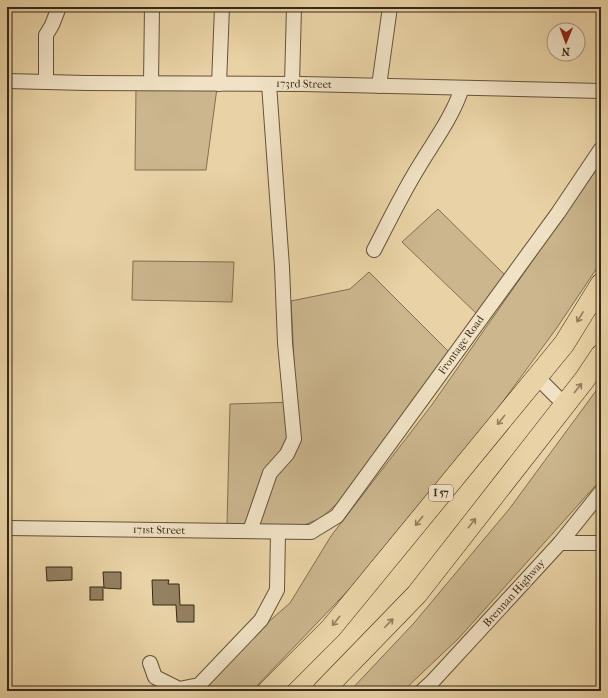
<svg xmlns="http://www.w3.org/2000/svg" width="608" height="698" font-family="'IM FELL French Canon',serif">
  <style>
    .green { fill: #cbb68e; stroke: #816f52 }
    .building { fill: #948161; stroke: #372817 }
    .lines { fill: none; stroke-linecap: round; stroke-linejoin: round }
    .minor-casing { stroke: #64533b; stroke-width: 16 }
    .highway-casing { stroke: #372817; stroke-width: 22 }
    .minor { stroke: #f1e2c5; stroke-width: 14 }
    .highway { stroke: #e9d3a6; stroke-width: 21 }
    .oneway { stroke: #907e5e }
    .labels { text-anchor: middle; dominant-baseline: central; stroke-width: 3; stroke-linejoin: round; paint-order: stroke }
    .shield { fill: #f1e2c5; stroke: #6f604b; stroke-width: 1 }
    .shield-label { font-size: 10px; font-weight: bold; fill: #372817 }
    .street-label { font-size: 11px; fill: #372817; stroke: #f1e2c5 }
  </style>
  <rect width="100%" height="100%" fill="#e9d3a6"/>
  <filter id="stains"><feTurbulence type="fractalNoise" baseFrequency=".005" numOctaves="4"/><feColorMatrix values="0 0 0 0 .2 0 0 0 0 .09 0 0 0 0 .02 0 0 0 .5 -.17"/></filter>
  <radialGradient id="worn" r=".72"><stop offset=".6" stop-color="#630" stop-opacity="0"/><stop offset="1" stop-color="#630" stop-opacity=".3"/></radialGradient>
  <g class="green">
    <polygon points="136,87 217,88 206,170 135,170"/>
    <polygon points="601,163 601,262 556,329 493,415 360,578 252,691 201,691 266,624 290,603 331,536 431,406"/>
    <polygon points="438,209 507,277 478,315 402,242"/>
    <polygon points="133,261 234,262 232,302 132,300"/>
    <polygon points="369,272 451,354 342,499 321,518 302,526 227,525 230,404 296,402 291,301 350,289"/>
    <polygon points="601,384 601,479 596,485 459,638 403,691 350,691 414,623 510,508"/>
  </g>
  <g class="building">
    <polygon points="46,567 72,567 72,580 47,581"/>
    <polygon points="103,572 121,572 121,589 104,588"/>
    <polygon points="152,580 169,580 168,584 179,584 180,605 194,605 194,622 177,622 176,605 153,605"/>
    <rect x="90" y="587" width="13" height="13"/>
  </g>
  <g class="lines">
    <g class="minor-casing">
      <g id="minor">
        <polyline points="7,81 86,83 302,84 601,91"/>
        <polyline points="46,82 46,35 52,25 59,7"/>
        <polyline points="151,83 152,7"/>
        <polyline points="219,84 222,7"/>
        <polyline points="292,84 294,7"/>
        <polyline points="379,86 390,7"/>
        <path d="M374,250C388,223 402,194 418,168C434,141 452,118 462,88"/>
        <polyline points="537,377 565,405"/>
        <polyline points="7,528 311,532 337,516 558,213 601,149"/>
        <polyline points="250,531 270,473 287,454 294,439 285,343 282,267 269,84"/>
        <polyline points="560,543 601,543"/>
        <polyline points="150,663 155,677 179,689 199,685 261,620 277,590 278,532"/>
        <polyline points="422,691 432,682 560,543 601,492"/>
      </g>
    </g>
    <g class="highway-casing">
      <g id="highway">
        <polyline points="268,691 331,628 564,344 601,284"/>
        <polyline points="323,691 417,594 585,379 601,355"/>
      </g>
    </g>
    <use href="#minor" class="minor"/>
    <use href="#highway" class="highway"/>
  </g>
  <defs><path id="oneway-shaft" d="M-6 0H5M1.5-3L5.5 0L1.5 3" fill="none" stroke-width="1.6" stroke-linecap="round" stroke-linejoin="round"/></defs>
  <g class="oneway">
    <use href="#oneway-shaft" transform="translate(580 317) rotate(122)"/>
    <use href="#oneway-shaft" transform="translate(578 388) rotate(-52)"/>
    <use href="#oneway-shaft" transform="translate(501 420) rotate(129)"/>
    <use href="#oneway-shaft" transform="translate(419 521) rotate(129)"/>
    <use href="#oneway-shaft" transform="translate(472 523) rotate(-52)"/>
    <use href="#oneway-shaft" transform="translate(336 621) rotate(129)"/>
    <use href="#oneway-shaft" transform="translate(389 623) rotate(-46)"/>
  </g>
  <g class="labels">
    <rect class="shield" x="429" y="485" width="24" height="16" rx="3"/>
    <g class="shield-label">
      <text x="441" y="493">I 57</text>
    </g>
    <g class="street-label">
      <text transform="translate(304 84) rotate(1)">173rd Street</text>
      <text transform="translate(461 345) rotate(-54)">Frontage Road</text>
      <text transform="translate(159 530) rotate(1)">171st Street</text>
      <text transform="translate(514 593) rotate(-48)">Brennan Highway</text>
    </g>
  </g>
  <rect width="608" height="698" fill="none" stroke="#e9d3a6" stroke-width="24"/>
  <rect x="8" y="8" width="592" height="682" fill="none" stroke="#372817" stroke-width="2"/>
  <rect x="12" y="12" width="584" height="674" fill="none" stroke="#372817"/>
  <g transform="translate(566 42) rotate(181)"><circle r="19" fill="#f1e2c5" stroke="#a7987f"/>
  <path d="M0-3L7 15L0 10L-7 15Z" fill="#8f2418"/>
  <text y="-6" font-size="11" font-weight="bold" text-anchor="middle" fill="#372817">N</text>
  </g>
  <rect width="100%" height="100%" filter="url(#stains)"/>
  <rect width="100%" height="100%" fill="url(#worn)"/>
</svg>
